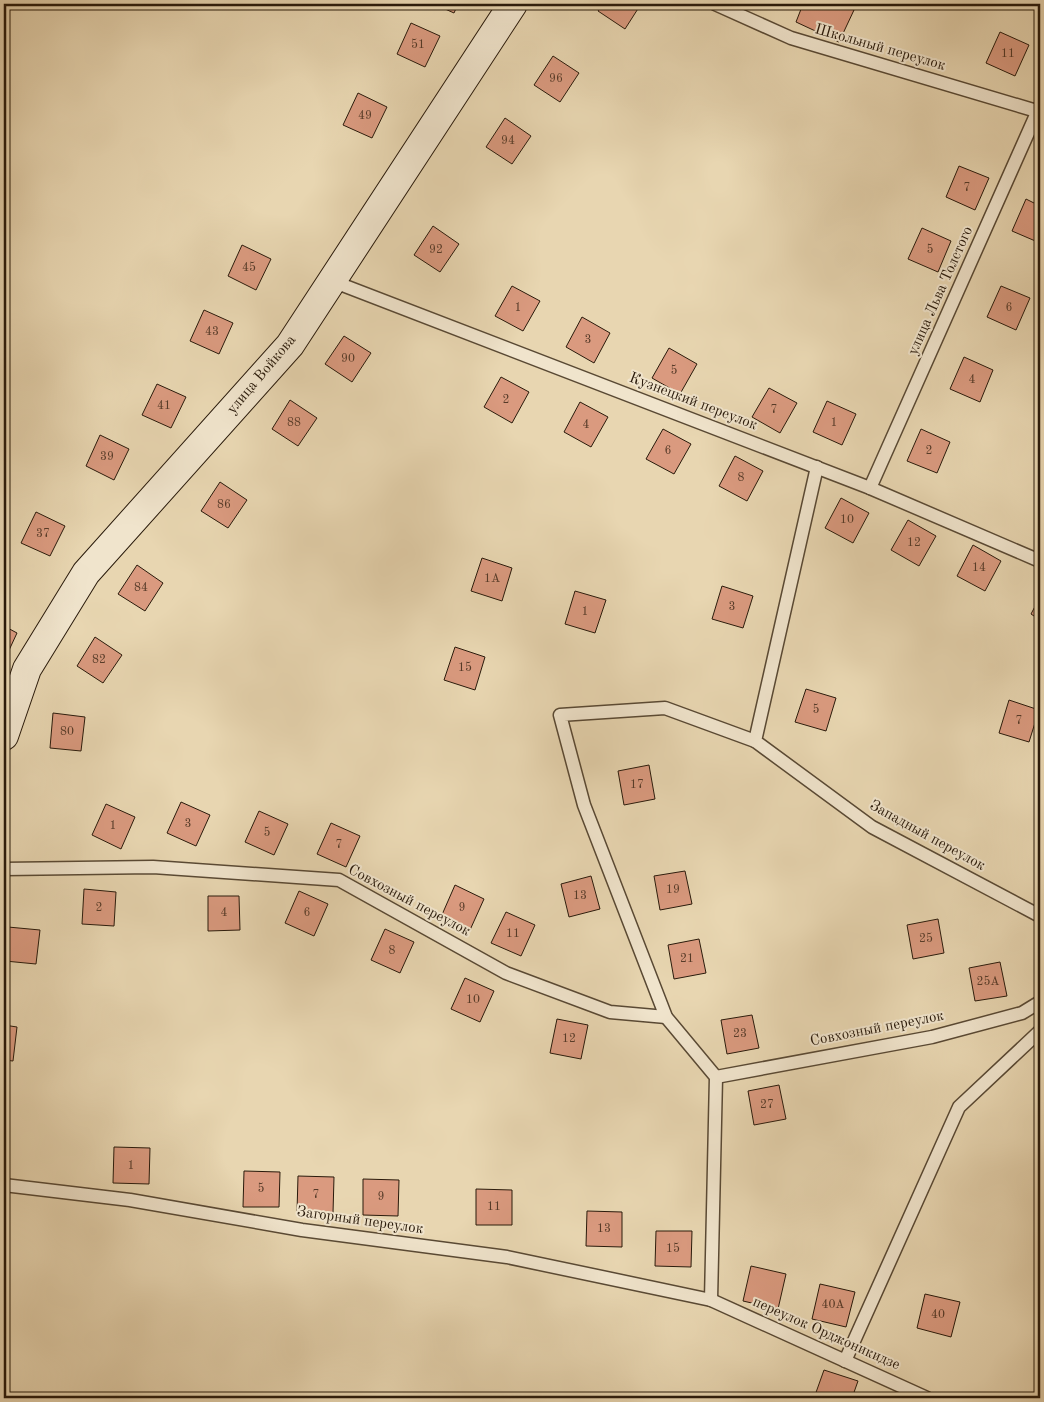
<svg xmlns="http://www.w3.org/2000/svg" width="1044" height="1402" font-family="'Old Standard TT',serif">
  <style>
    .building { fill: #da9a7f; stroke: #291a0b }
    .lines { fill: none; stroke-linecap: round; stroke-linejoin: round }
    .lane-casing { stroke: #594934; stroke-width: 15 }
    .secondary-casing { stroke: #291a0b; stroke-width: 30 }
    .lane { stroke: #f0e4cc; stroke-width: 12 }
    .secondary { stroke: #f0e4cc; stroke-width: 28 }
    .labels { text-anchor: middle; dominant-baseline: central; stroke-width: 4; stroke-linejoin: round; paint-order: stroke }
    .number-label { font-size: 12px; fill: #553a28 }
    .street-label { font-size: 15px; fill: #291a0b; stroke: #f0e4cc }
  </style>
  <rect width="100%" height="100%" fill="#e8d6b1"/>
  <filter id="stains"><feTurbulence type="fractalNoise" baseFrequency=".004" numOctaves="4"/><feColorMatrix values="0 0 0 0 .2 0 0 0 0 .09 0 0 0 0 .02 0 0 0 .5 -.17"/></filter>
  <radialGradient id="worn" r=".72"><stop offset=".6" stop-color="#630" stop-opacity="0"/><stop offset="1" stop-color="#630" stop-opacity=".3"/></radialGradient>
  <g class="building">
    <polygon points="434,4 458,4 454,13"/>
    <polygon points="603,4 641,4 625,29 598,11"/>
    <polygon points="803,4 841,4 854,10 839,42 796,22"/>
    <polygon points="411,23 440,36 425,67 397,54"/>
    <polygon points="1000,32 1029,45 1015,76 986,63"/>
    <polygon points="553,56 579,73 560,102 534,85"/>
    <polygon points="358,93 387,107 372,138 343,125"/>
    <polygon points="505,118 531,136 512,164 486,147"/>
    <polygon points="959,166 989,178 975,210 946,197"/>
    <polygon points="1026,199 1040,206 1040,243 1012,231"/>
    <polygon points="433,226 459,244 440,272 414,255"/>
    <polygon points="922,228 951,241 938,272 908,259"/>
    <polygon points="242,245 271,259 256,290 228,276"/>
    <polygon points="512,286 540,301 523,331 495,316"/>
    <polygon points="1001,286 1030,298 1016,330 987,317"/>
    <polygon points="204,310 233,323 219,354 190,341"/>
    <polygon points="582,317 610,333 594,363 566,347"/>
    <polygon points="344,336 371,353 352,382 325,364"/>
    <polygon points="669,348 697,364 680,394 652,378"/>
    <polygon points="964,357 993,370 980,402 950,389"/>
    <polygon points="501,377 529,392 512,423 484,407"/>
    <polygon points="157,384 186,397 171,428 142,415"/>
    <polygon points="769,388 797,403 780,433 752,417"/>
    <polygon points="290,400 317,418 298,446 272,429"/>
    <polygon points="827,401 856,414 842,445 813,432"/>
    <polygon points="580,402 608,417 591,447 564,432"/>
    <polygon points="663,429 691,444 674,474 646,459"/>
    <polygon points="921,429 950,442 937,473 907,461"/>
    <polygon points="100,435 129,449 114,480 86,466"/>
    <polygon points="735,456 763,471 747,501 719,486"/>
    <polygon points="220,482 247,500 228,528 201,511"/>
    <polygon points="841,498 869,513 853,543 825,528"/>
    <polygon points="36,512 65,526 50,556 21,543"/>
    <polygon points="908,520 936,536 919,566 891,550"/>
    <polygon points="973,545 1001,561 985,591 957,576"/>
    <polygon points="482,558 512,568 502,601 471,591"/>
    <polygon points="137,565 163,583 145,611 118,594"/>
    <polygon points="722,586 753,596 743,628 712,619"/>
    <polygon points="575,591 606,600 595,633 565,624"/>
    <polygon points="1040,597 1040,620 1031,614"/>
    <polygon points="4,626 17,633 4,661"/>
    <polygon points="95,637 122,655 103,683 77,666"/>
    <polygon points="455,647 485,657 475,690 444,680"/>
    <polygon points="806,689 836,698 826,731 795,722"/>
    <polygon points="1009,700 1039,710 1029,742 999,733"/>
    <polygon points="53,713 85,717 81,751 50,748"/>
    <polygon points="649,765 655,799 624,805 618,771"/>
    <polygon points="181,802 210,815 196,846 167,833"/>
    <polygon points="106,804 135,817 121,849 92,835"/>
    <polygon points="259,811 288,824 274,855 245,842"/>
    <polygon points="331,823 360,836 346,867 317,854"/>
    <polygon points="685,871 692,904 660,910 654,876"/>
    <polygon points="591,876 600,909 569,917 561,884"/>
    <polygon points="455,885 484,899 470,930 441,917"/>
    <polygon points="84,889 116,892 114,926 82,924"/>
    <polygon points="299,891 328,904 314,936 285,923"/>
    <polygon points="208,896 239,896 240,930 208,931"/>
    <polygon points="506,912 535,925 521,956 491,943"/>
    <polygon points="938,919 944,953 913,959 907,925"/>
    <polygon points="8,927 40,930 36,964 5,961"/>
    <polygon points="385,929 414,942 400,973 371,960"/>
    <polygon points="699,939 706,973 674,979 668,945"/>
    <polygon points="1000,962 1007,996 975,1001 969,968"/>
    <polygon points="465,978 494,991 480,1022 451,1009"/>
    <polygon points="752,1015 759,1048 727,1054 721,1020"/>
    <polygon points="557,1019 588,1025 581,1059 550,1053"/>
    <polygon points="4,1025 17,1027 13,1061 4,1060"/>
    <polygon points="779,1085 786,1119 754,1125 748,1091"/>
    <polygon points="114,1147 150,1148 149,1184 113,1183"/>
    <polygon points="244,1171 280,1172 279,1207 243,1207"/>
    <polygon points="298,1176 334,1177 333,1213 297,1212"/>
    <polygon points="363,1179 399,1180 398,1216 363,1215"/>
    <polygon points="476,1189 512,1190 512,1225 476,1225"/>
    <polygon points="587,1211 622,1212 622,1247 586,1246"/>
    <polygon points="656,1231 692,1231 691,1267 655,1266"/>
    <polygon points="751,1266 786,1274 778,1309 743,1301"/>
    <polygon points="820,1284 855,1292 846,1327 812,1319"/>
    <polygon points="925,1294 960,1302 951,1337 917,1328"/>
    <polygon points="824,1370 858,1381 852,1398 814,1398"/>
  </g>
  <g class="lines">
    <g class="lane-casing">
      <g id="lane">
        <polyline points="715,4 791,38 1040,112"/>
        <polyline points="332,281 870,488 1040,561"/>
        <polyline points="817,467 755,741 872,827 1040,916"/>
        <polyline points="870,488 1040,106"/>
        <polyline points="4,869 153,867 339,880 506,973 610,1012 666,1017"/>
        <polyline points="716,1077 932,1037 1022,1013 1040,1002"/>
        <polyline points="4,1185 130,1200 302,1230 507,1257 711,1300 927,1398"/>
        <polyline points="711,1300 716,1077 666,1017 584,805 560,715 665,708 755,741"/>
        <polyline points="845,1361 959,1107 1040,1031"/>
      </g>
    </g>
    <g class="secondary-casing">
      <polyline id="secondary" points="4,736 27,669 86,573 290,345 513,4"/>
    </g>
    <use href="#lane" class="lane"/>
    <use href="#secondary" class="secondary"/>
  </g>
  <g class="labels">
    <g class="number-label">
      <text x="418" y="45">51</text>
      <text x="1008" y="54">11</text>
      <text x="556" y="79">96</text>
      <text x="365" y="116">49</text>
      <text x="508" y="141">94</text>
      <text x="967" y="188">7</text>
      <text x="436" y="250">92</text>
      <text x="930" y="250">5</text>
      <text x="249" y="268">45</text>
      <text x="518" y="308">1</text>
      <text x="1009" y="308">6</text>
      <text x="212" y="332">43</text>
      <text x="588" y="340">3</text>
      <text x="348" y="359">90</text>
      <text x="674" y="371">5</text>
      <text x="972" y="380">4</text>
      <text x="506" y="400">2</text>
      <text x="164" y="406">41</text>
      <text x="774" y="410">7</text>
      <text x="294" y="423">88</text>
      <text x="834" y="423">1</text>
      <text x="586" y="425">4</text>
      <text x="668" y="451">6</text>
      <text x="929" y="451">2</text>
      <text x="107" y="457">39</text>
      <text x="741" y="478">8</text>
      <text x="224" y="505">86</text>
      <text x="847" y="520">10</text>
      <text x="43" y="534">37</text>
      <text x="914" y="543">12</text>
      <text x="979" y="568">14</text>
      <text x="492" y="579">1А</text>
      <text x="141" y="588">84</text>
      <text x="732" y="607">3</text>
      <text x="585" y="612">1</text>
      <text x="99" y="660">82</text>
      <text x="465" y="668">15</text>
      <text x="816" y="710">5</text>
      <text x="1019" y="721">7</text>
      <text x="67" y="732">80</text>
      <text x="637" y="785">17</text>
      <text x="188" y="824">3</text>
      <text x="113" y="826">1</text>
      <text x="267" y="833">5</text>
      <text x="339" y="845">7</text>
      <text x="673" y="890">19</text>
      <text x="580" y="896">13</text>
      <text x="99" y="908">2</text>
      <text x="462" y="908">9</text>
      <text x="224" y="913">4</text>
      <text x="307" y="913">6</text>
      <text x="513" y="934">11</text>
      <text x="926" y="939">25</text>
      <text x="392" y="951">8</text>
      <text x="687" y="959">21</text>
      <text x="988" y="982">25А</text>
      <text x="473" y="1000">10</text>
      <text x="740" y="1034">23</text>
      <text x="569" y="1039">12</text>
      <text x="767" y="1105">27</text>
      <text x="131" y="1166">1</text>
      <text x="261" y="1189">5</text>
      <text x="316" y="1195">7</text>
      <text x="381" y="1197">9</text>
      <text x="494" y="1207">11</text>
      <text x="604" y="1229">13</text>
      <text x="673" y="1249">15</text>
      <text x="833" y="1305">40А</text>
      <text x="938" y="1315">40</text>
    </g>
    <g class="street-label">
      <text transform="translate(880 48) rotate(16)">Школьный переулок</text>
      <text transform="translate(941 291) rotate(-66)">улица Льва Толстого</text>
      <text transform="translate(262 375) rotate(-50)">улица Войкова</text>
      <text transform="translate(693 402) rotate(21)">Кузнецкий переулок</text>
      <text transform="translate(927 836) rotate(29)">Западный переулок</text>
      <text transform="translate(409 901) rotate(28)">Совхозный переулок</text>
      <text transform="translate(877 1029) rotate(-11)">Совхозный переулок</text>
      <text transform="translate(360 1221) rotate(8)">Загорный переулок</text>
      <text transform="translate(826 1334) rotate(24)">переулок Орджоникидзе</text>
    </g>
  </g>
  <rect width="1044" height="1402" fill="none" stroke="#e8d6b1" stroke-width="20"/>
  <rect x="5" y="5" width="1034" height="1392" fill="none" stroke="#291a0b" stroke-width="2.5"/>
  <rect x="10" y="10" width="1024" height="1382" fill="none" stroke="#291a0b"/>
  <rect width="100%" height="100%" filter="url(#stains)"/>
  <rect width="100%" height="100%" fill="url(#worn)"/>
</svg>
